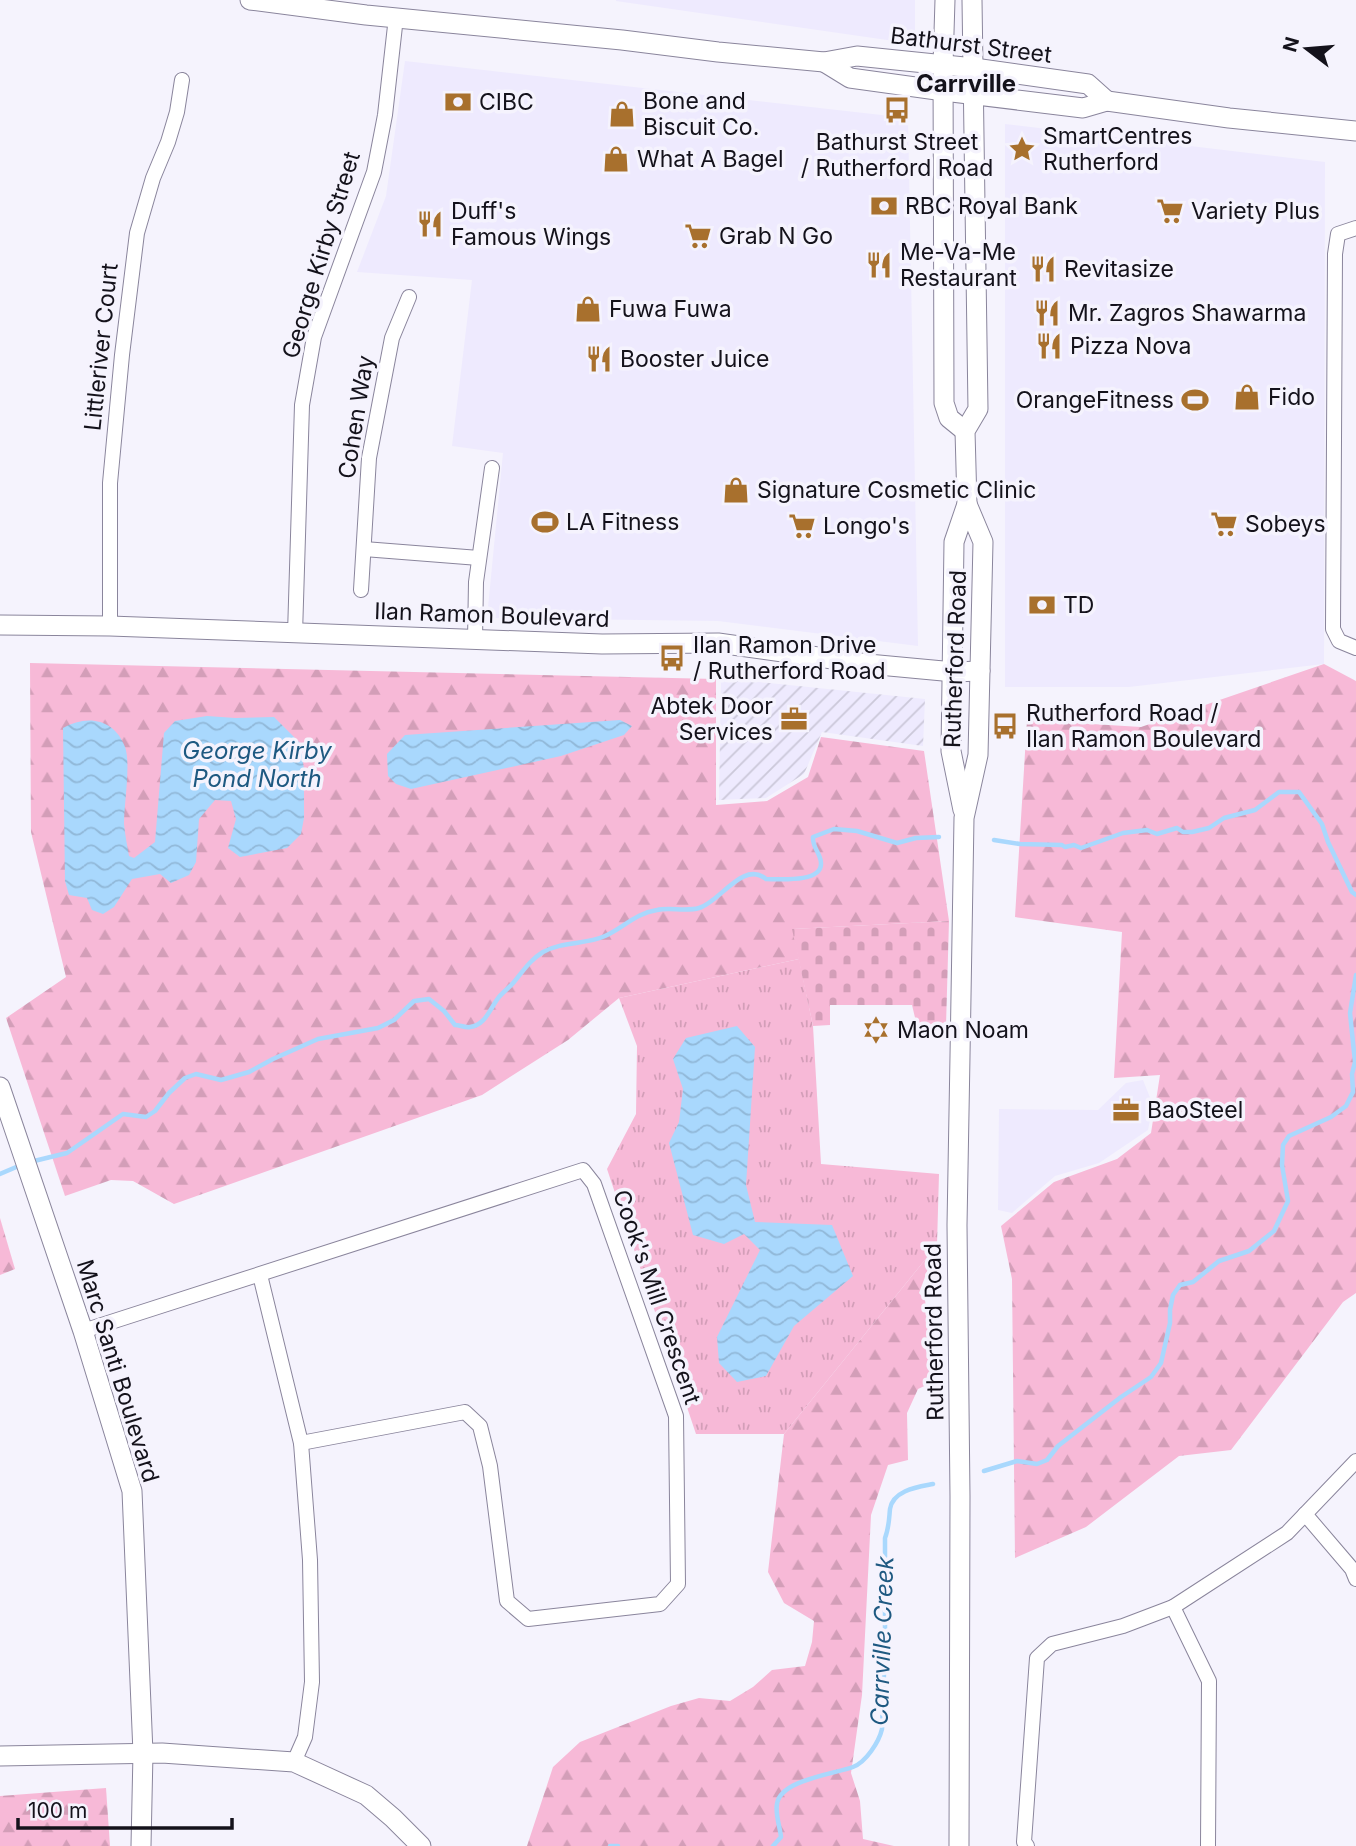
<svg xmlns="http://www.w3.org/2000/svg" width="1356" height="1846" font-family="Inter,sans-serif">
  <style>
    .built { fill: #eeeafe }
    .industrial { fill: url(#industrial-furrows) }
    .grass { fill: url(#grass-tufts) }
    .forest { fill: url(#forest-firs) }
    .cemetery { fill: url(#cemetery-stones) }
    .water { fill: url(#water-waves) }
    .lines { fill: none; stroke-linecap: round; stroke-linejoin: round }
    .stream { stroke: #a9d8fd; stroke-width: 4.5 }
    .street-casing { stroke: #8a859c; stroke-width: 16 }
    .secondary-casing { stroke: #8a859c; stroke-width: 21 }
    .street { stroke: #fff; stroke-width: 14 }
    .secondary { stroke: #fff; stroke-width: 19 }
    .labels { text-anchor: middle; dominant-baseline: central; stroke-width: 7; stroke-linejoin: round; paint-order: stroke }
    .street-label { font-size: 23px; fill: #14121b; stroke: #f5f3fd }
    .poi-label { font-size: 23px; fill: #14121b; stroke: #f5f3fd; text-anchor: start }
    .neighbourhood-label { font-size: 24px; font-weight: bold; fill: #14121b; stroke: #f5f3fd }
    .water-label { font-size: 24px; font-style: italic; fill: #1e5981; stroke: #f5f3fd }
  </style>
  <defs>
    <pattern id="industrial-furrows" width="10" height="10" patternUnits="userSpaceOnUse" patternTransform="scale(1.75)"><rect width="10" height="10" fill="#eeeafe"/><path d="M-1 1l2-2M0 10L10 0M9 11l2-2" fill="none" stroke="#cbc8d9"/></pattern>
    <pattern id="grass-tufts" width="24" height="20" patternUnits="userSpaceOnUse" patternTransform="scale(1.75)"><rect width="24" height="20" fill="#f7b9d7"/><path d="M3 7l-1-3M5 7V3M7 7l1-3M15 17l-1-3M17 17v-4M19 17l1-3" fill="none" stroke="#d39eb8"/></pattern>
    <pattern id="forest-firs" width="22" height="20" patternUnits="userSpaceOnUse" patternTransform="scale(1.75)"><rect width="22" height="20" fill="#f7b9d7"/><path d="M5 1l3.5 6h-7zM16 11l3.5 6h-7z" fill="#d39eb8"/></pattern>
    <pattern id="cemetery-stones" width="16" height="16" patternUnits="userSpaceOnUse" patternTransform="scale(1.75)"><rect width="16" height="16" fill="#f7b9d7"/><path d="M2 7V4a2 2 0 0 1 4 0v3zM10 15v-3a2 2 0 0 1 4 0v3z" fill="#d39eb8"/></pattern>
    <pattern id="water-waves" width="16" height="10" patternUnits="userSpaceOnUse" patternTransform="scale(1.75)"><rect width="16" height="10" fill="#a9d8fd"/><path d="M0 5q4-4 8 0t8 0" fill="none" stroke="#91b8d8"/></pattern>
  </defs>
  <rect width="100%" height="100%" fill="#f5f3fd"/>
  <g class="built">
    <polygon points="616,0 915,0 915,44 616,1"/>
    <polygon points="405,61 908,118 918,646 718,621 487,618 503,453 452,446 472,280 357,272 386,196"/>
    <polygon points="1005,124 1325,162 1324,664 1129,687 1005,687"/>
    <polygon points="1143,1080 1153,1105 1148,1130 1099,1163 1055,1176 1012,1213 998,1210 999,1109 1098,1110 1126,1083"/>
  </g>
  <polygon class="industrial" points="721,678 925,699 923,746 822,732 804,774 766,798 719,800"/>
  <polygon class="grass" points="799,959 813,1026 821,1164 939,1174 937,1245 784,1434 696,1434 607,1169 636,1114 637,1046 619,998"/>
  <g class="forest">
    <polygon points="30,663 716,679 716,805 767,801 808,777 821,737 924,751 949,921 793,929 799,959 619,998 568,1040 482,1095 174,1204 133,1181 111,1180 65,1196 6,1018 66,977 31,832"/>
    <polygon points="1324,664 1356,681 1356,1293 1343,1302 1231,1450 1179,1456 1086,1527 1015,1558 1012,1279 1001,1226 1054,1182 1117,1159 1151,1133 1160,1075 1114,1078 1122,932 1015,917 1027,720 1141,727"/>
    <polygon points="0,1218 15,1269 0,1275"/>
    <polygon points="937,1245 919,1293 925,1300 935,1381 918,1389 907,1413 908,1460 888,1465 871,1515 862,1695 851,1773 860,1801 863,1839 894,1846 527,1846 553,1767 580,1742 671,1706 699,1698 730,1701 753,1687 772,1670 805,1666 812,1642 814,1621 784,1603 768,1572 784,1434"/>
    <polygon points="106,1788 110,1846 0,1846 0,1796"/>
  </g>
  <polygon class="cemetery" points="949,921 946,1026 917,1026 912,1005 830,1005 830,1025 813,1026 792,929"/>
  <g class="water">
    <path d="M207,716L235,718L274,717L300,743L304,769V818L301,834L287,848L240,857L228,848L236,819L231,801L215,800L199,819L196,862L189,875L171,883L160,874L132,879L114,907L103,914L92,910L87,898L69,895L65,881L63,728C87,714 115,719 125,747C131,763 124,804 124,824C125,834 127,845 129,856L134,858L155,842L164,733L175,721Z"/>
    <polygon points="620,720 632,726 624,735 561,756 411,789 396,784 388,776 387,754 405,735"/>
    <polygon points="737,1026 755,1047 746,1185 755,1222 832,1225 853,1276 794,1326 766,1376 737,1382 719,1363 717,1337 760,1250 744,1234 724,1244 693,1235 669,1143 679,1122 683,1089 673,1059 686,1038"/>
  </g>
  <g class="lines">
    <g class="stream">
      <polyline points="994,840 1020,844 1062,845 1065,847 1074,845 1081,848 1123,833 1147,830 1157,834 1177,828 1183,832 1192,832 1209,828 1224,818 1255,810 1279,792 1299,792 1322,824 1328,842 1352,892 1356,895"/>
      <path d="M30,1162L67,1153L123,1114L146,1117L155,1111L169,1093L185,1078L196,1074L221,1080L249,1072L273,1059L318,1039L378,1028L394,1020L414,1001L429,999L444,1011L455,1025C459,1025 466,1028 470,1027C486,1025 490,1008 499,997C503,992 509,988 514,982C523,971 530,960 543,952C563,941 585,945 605,936C623,928 636,913 657,910C670,907 686,912 699,908C720,902 743,860 766,879C779,879 822,883 821,863C821,854 812,847 813,837L834,829L857,831L897,843L916,838L939,837"/>
      <polyline points="0,1174 21,1165"/>
      <polyline points="984,1471 1017,1461 1037,1464 1047,1460 1058,1446 1121,1397 1151,1377 1161,1363 1170,1323 1170,1310 1173,1295 1180,1285 1193,1282 1219,1261 1249,1251 1274,1231 1288,1201 1282,1165 1283,1145 1289,1136 1331,1117 1346,1106 1353,1092 1352,1074 1355,1062 1350,1013 1356,975"/>
      <polyline points="610,1846 618,1846"/>
      <path d="M773,1846L781,1837C780,1827 775,1814 777,1804C780,1780 834,1774 853,1767C866,1762 879,1742 882,1729L885,1646V1538C889,1528 889,1519 890,1509C893,1490 918,1487 933,1484"/>
    </g>
    <g class="street-casing">
      <g id="street">
        <polyline points="1356,228 1338,234 1335,254 1333,629 1339,641 1356,648"/>
        <polyline points="364,549 479,558"/>
        <polyline points="361,590 369,458 392,338 409,297"/>
        <polyline points="110,626 110,483 122,355 137,233 153,178 168,142 177,112 182,80"/>
        <polyline points="295,634 302,405 314,337 374,172 385,115 396,17"/>
        <polyline points="475,640 476,582 492,468"/>
        <polyline points="260,1275 301,1443 310,1560 312,1682 305,1737 294,1762"/>
        <polyline points="83,1331 583,1170 594,1184 676,1416 678,1584 660,1604 528,1619 507,1601 490,1466 480,1426 465,1412 301,1443"/>
        <polyline points="1305,1514 1352,1569 1356,1579"/>
        <polyline points="1173,1607 1209,1681 1208,1846"/>
        <polyline points="1027,1846 1024,1842 1037,1658 1052,1644 1123,1626 1173,1607 1287,1533 1356,1461"/>
      </g>
    </g>
    <g class="secondary-casing">
      <g id="secondary">
        <polyline points="250,0 366,15 622,40 718,52 824,62 857,56 974,68 1088,84 1107,101"/>
        <polyline points="945,0 943,65 944,403 949,418 965,431"/>
        <polyline points="824,62 850,78 944,91 1083,108 1107,101 1229,118 1356,131"/>
        <polyline points="0,625 110,626 602,644 718,643 868,664 954,672 980,671"/>
        <polyline points="963,810 951,751 954,542 967,504 965,431 978,409 972,0"/>
        <polyline points="0,1087 83,1331 132,1491 143,1753 141,1846"/>
        <polyline points="0,1756 162,1753 294,1762 366,1795 393,1818 421,1846"/>
        <polyline points="959,1846 960,1496 957,1225 960,1056 964,818 978,755 983,542 967,504"/>
      </g>
    </g>
    <use href="#street" class="street"/>
    <use href="#secondary" class="secondary"/>
  </g>
  <defs>
    <g id="bank-bare" transform="scale(2.1)"><path d="M-6-4H6V4H-6ZM0-2.3a2.3 2.3 0 1 0 0 4.6a2.3 2.3 0 1 0 0-4.6Z" fill="#a8702d" stroke="#f5f3fd" stroke-width="2.5" paint-order="stroke"/></g>
    <g id="bus-bare" transform="scale(2.1)"><path d="M-5-6H5V4H4V6H2V4H-2V6H-4V4H-5ZM-3.5-4V0h7V-4ZM-3.5 1.2v1.5H-2V1.2ZM2 1.2v1.5H3.5V1.2Z" fill="#a8702d" stroke="#f5f3fd" stroke-width="2.5" paint-order="stroke"/></g>
    <g id="shop-bare" transform="scale(2.1)"><path d="M-5-2.5h2.3a2.7 3.5 0 0 1 5.4 0H5L5.5 6h-11ZM-1.5-2.5h3a1.5 2.3 0 0 0-3 0Z" fill="#a8702d" stroke="#f5f3fd" stroke-width="2.5" paint-order="stroke"/></g>
    <g id="sight-bare" transform="scale(2.1)"><path d="M0-6L1.8-2.2L6-1.7L2.9 1.2L3.7 5.4L0 3.3L-3.7 5.4L-2.9 1.2L-6-1.7L-1.8-2.2Z" fill="#a8702d" stroke="#f5f3fd" stroke-width="2.5" paint-order="stroke"/></g>
    <g id="supermarket-bare" transform="scale(2.1)"><path d="M-6-5.5h2.5l.6 2H6L4.5 2H-2.5L-4.4-4H-6ZM-1.5 3.2a1.3 1.3 0 1 0 .1 0ZM3 3.2a1.3 1.3 0 1 0 .1 0Z" fill="#a8702d" stroke="#f5f3fd" stroke-width="2.5" paint-order="stroke"/></g>
    <g id="restaurant-bare" transform="scale(2.1)"><path d="M-5-6h1v4h1v-4h1v4h1v-4h1v5L-1.5 .5V6h-2V.5L-5-1ZM5-6V6H3V1.5H1.5Q1.5-4 5-6Z" fill="#a8702d" stroke="#f5f3fd" stroke-width="2.5" paint-order="stroke"/></g>
    <g id="stadium-bare" transform="scale(2.1)"><path d="M0-5a6.5 5 0 1 0 0 10a6.5 5 0 1 0 0-10ZM-3.5-1.8h7v3.6h-7Z" fill="#a8702d" stroke="#f5f3fd" stroke-width="2.5" paint-order="stroke"/></g>
    <g id="office-bare" transform="scale(2.1)"><path d="M-6-3h4V-5.5h4V-3h4V5H-6ZM-1-4.5V-3h2v-1.5ZM-6 0V1H6V0Z" fill="#a8702d" stroke="#f5f3fd" stroke-width="2.5" paint-order="stroke"/></g>
    <g id="synagogue-bare" transform="scale(2.1)"><path d="M0-6.5L5.6 3.2H-5.6ZM0 6.5L5.6-3.2H-5.6Z" fill="#a8702d" stroke="#f5f3fd" stroke-width="2.5" paint-order="stroke"/></g>
  </defs>
  <g fill-rule="evenodd">
    <use href="#bank-bare" x="458" y="102"/>
    <use href="#bus-bare" x="897" y="110"/>
    <use href="#shop-bare" x="622" y="114"/>
    <use href="#sight-bare" x="1022" y="149"/>
    <use href="#shop-bare" x="616" y="159"/>
    <use href="#bank-bare" x="884" y="206"/>
    <use href="#supermarket-bare" x="1170" y="211"/>
    <use href="#restaurant-bare" x="430" y="224"/>
    <use href="#supermarket-bare" x="698" y="236"/>
    <use href="#restaurant-bare" x="879" y="265"/>
    <use href="#restaurant-bare" x="1043" y="269"/>
    <use href="#shop-bare" x="588" y="309"/>
    <use href="#restaurant-bare" x="1047" y="313"/>
    <use href="#restaurant-bare" x="1049" y="346"/>
    <use href="#restaurant-bare" x="599" y="359"/>
    <use href="#shop-bare" x="1247" y="397"/>
    <use href="#stadium-bare" x="1195" y="400"/>
    <use href="#shop-bare" x="736" y="490"/>
    <use href="#stadium-bare" x="545" y="522"/>
    <use href="#supermarket-bare" x="1224" y="524"/>
    <use href="#supermarket-bare" x="802" y="526"/>
    <use href="#bank-bare" x="1042" y="605"/>
    <use href="#bus-bare" x="672" y="658"/>
    <use href="#office-bare" x="794" y="719"/>
    <use href="#bus-bare" x="1005" y="726"/>
    <use href="#synagogue-bare" x="876" y="1030"/>
    <use href="#office-bare" x="1126" y="1110"/>
  </g>
  <g class="labels">
    <g class="street-label">
      <text transform="translate(971 45) rotate(7)">Bathurst Street</text>
      <text transform="translate(321 255) rotate(-73)">George Kirby Street</text>
      <text transform="translate(101 347) rotate(-84)">Littleriver Court</text>
      <text transform="translate(356 417) rotate(-81)">Cohen Way</text>
      <text transform="translate(492 615) rotate(2)">Ilan Ramon Boulevard</text>
      <text transform="translate(955 659) rotate(-88)">Rutherford Road</text>
      <text transform="translate(657 1297) rotate(71)">Cook's Mill Crescent</text>
      <text transform="translate(934 1332) rotate(-91)">Rutherford Road</text>
      <text transform="translate(118 1371) rotate(73)">Marc Santi Boulevard</text>
    </g>
    <g class="poi-label">
      <text x="643" y="101">Bone and<tspan x="643" dy="26">Biscuit Co.</tspan></text>
      <text x="479" y="102">CIBC</text>
      <text x="1043" y="136">SmartCentres<tspan x="1043" dy="26">Rutherford</tspan></text>
      <text x="897" y="142" text-anchor="middle">Bathurst Street<tspan x="897" dy="26">/ Rutherford Road</tspan></text>
      <text x="637" y="159">What A Bagel</text>
      <text x="905" y="206">RBC Royal Bank</text>
      <text x="451" y="211">Duff's<tspan x="451" dy="26">Famous Wings</tspan></text>
      <text x="1191" y="211">Variety Plus</text>
      <text x="719" y="236">Grab N Go</text>
      <text x="900" y="252">Me-Va-Me<tspan x="900" dy="26">Restaurant</tspan></text>
      <text x="1064" y="269">Revitasize</text>
      <text x="609" y="309">Fuwa Fuwa</text>
      <text x="1068" y="313">Mr. Zagros Shawarma</text>
      <text x="1070" y="346">Pizza Nova</text>
      <text x="620" y="359">Booster Juice</text>
      <text x="1268" y="397">Fido</text>
      <text x="1174" y="400" text-anchor="end">OrangeFitness</text>
      <text x="757" y="490">Signature Cosmetic Clinic</text>
      <text x="566" y="522">LA Fitness</text>
      <text x="1245" y="524">Sobeys</text>
      <text x="823" y="526">Longo's</text>
      <text x="1063" y="605">TD</text>
      <text x="693" y="645">Ilan Ramon Drive<tspan x="693" dy="26">/ Rutherford Road</tspan></text>
      <text x="773" y="706" text-anchor="end">Abtek Door<tspan x="773" dy="26">Services</tspan></text>
      <text x="1026" y="713">Rutherford Road /<tspan x="1026" dy="26">Ilan Ramon Boulevard</tspan></text>
      <text x="897" y="1030">Maon Noam</text>
      <text x="1147" y="1110">BaoSteel</text>
    </g>
    <g class="neighbourhood-label">
      <text x="966" y="83">Carrville</text>
    </g>
    <g class="water-label">
      <text x="257" y="750">George Kirby<tspan x="257" dy="28">Pond North</tspan></text>
      <text transform="translate(882 1641) rotate(-88)">Carrville Creek</text>
    </g>
  </g>
  <g transform="translate(1307 49) rotate(286)" stroke="#f5f3fd" stroke-width="5" paint-order="stroke">
  <path d="M0-5L12 26L0 18L-12 26Z" fill="#14121b"/>
  <text y="-10" font-size="19" font-weight="bold" text-anchor="middle" fill="#14121b">N</text>
  </g>
  <path d="M18 1818v10h214v-10" fill="none" stroke="#14121b" stroke-width="3.5"/>
  <text x="28" y="1818" font-size="21" fill="#14121b" stroke="#f5f3fd" stroke-width="5" paint-order="stroke">100 m</text>
</svg>
